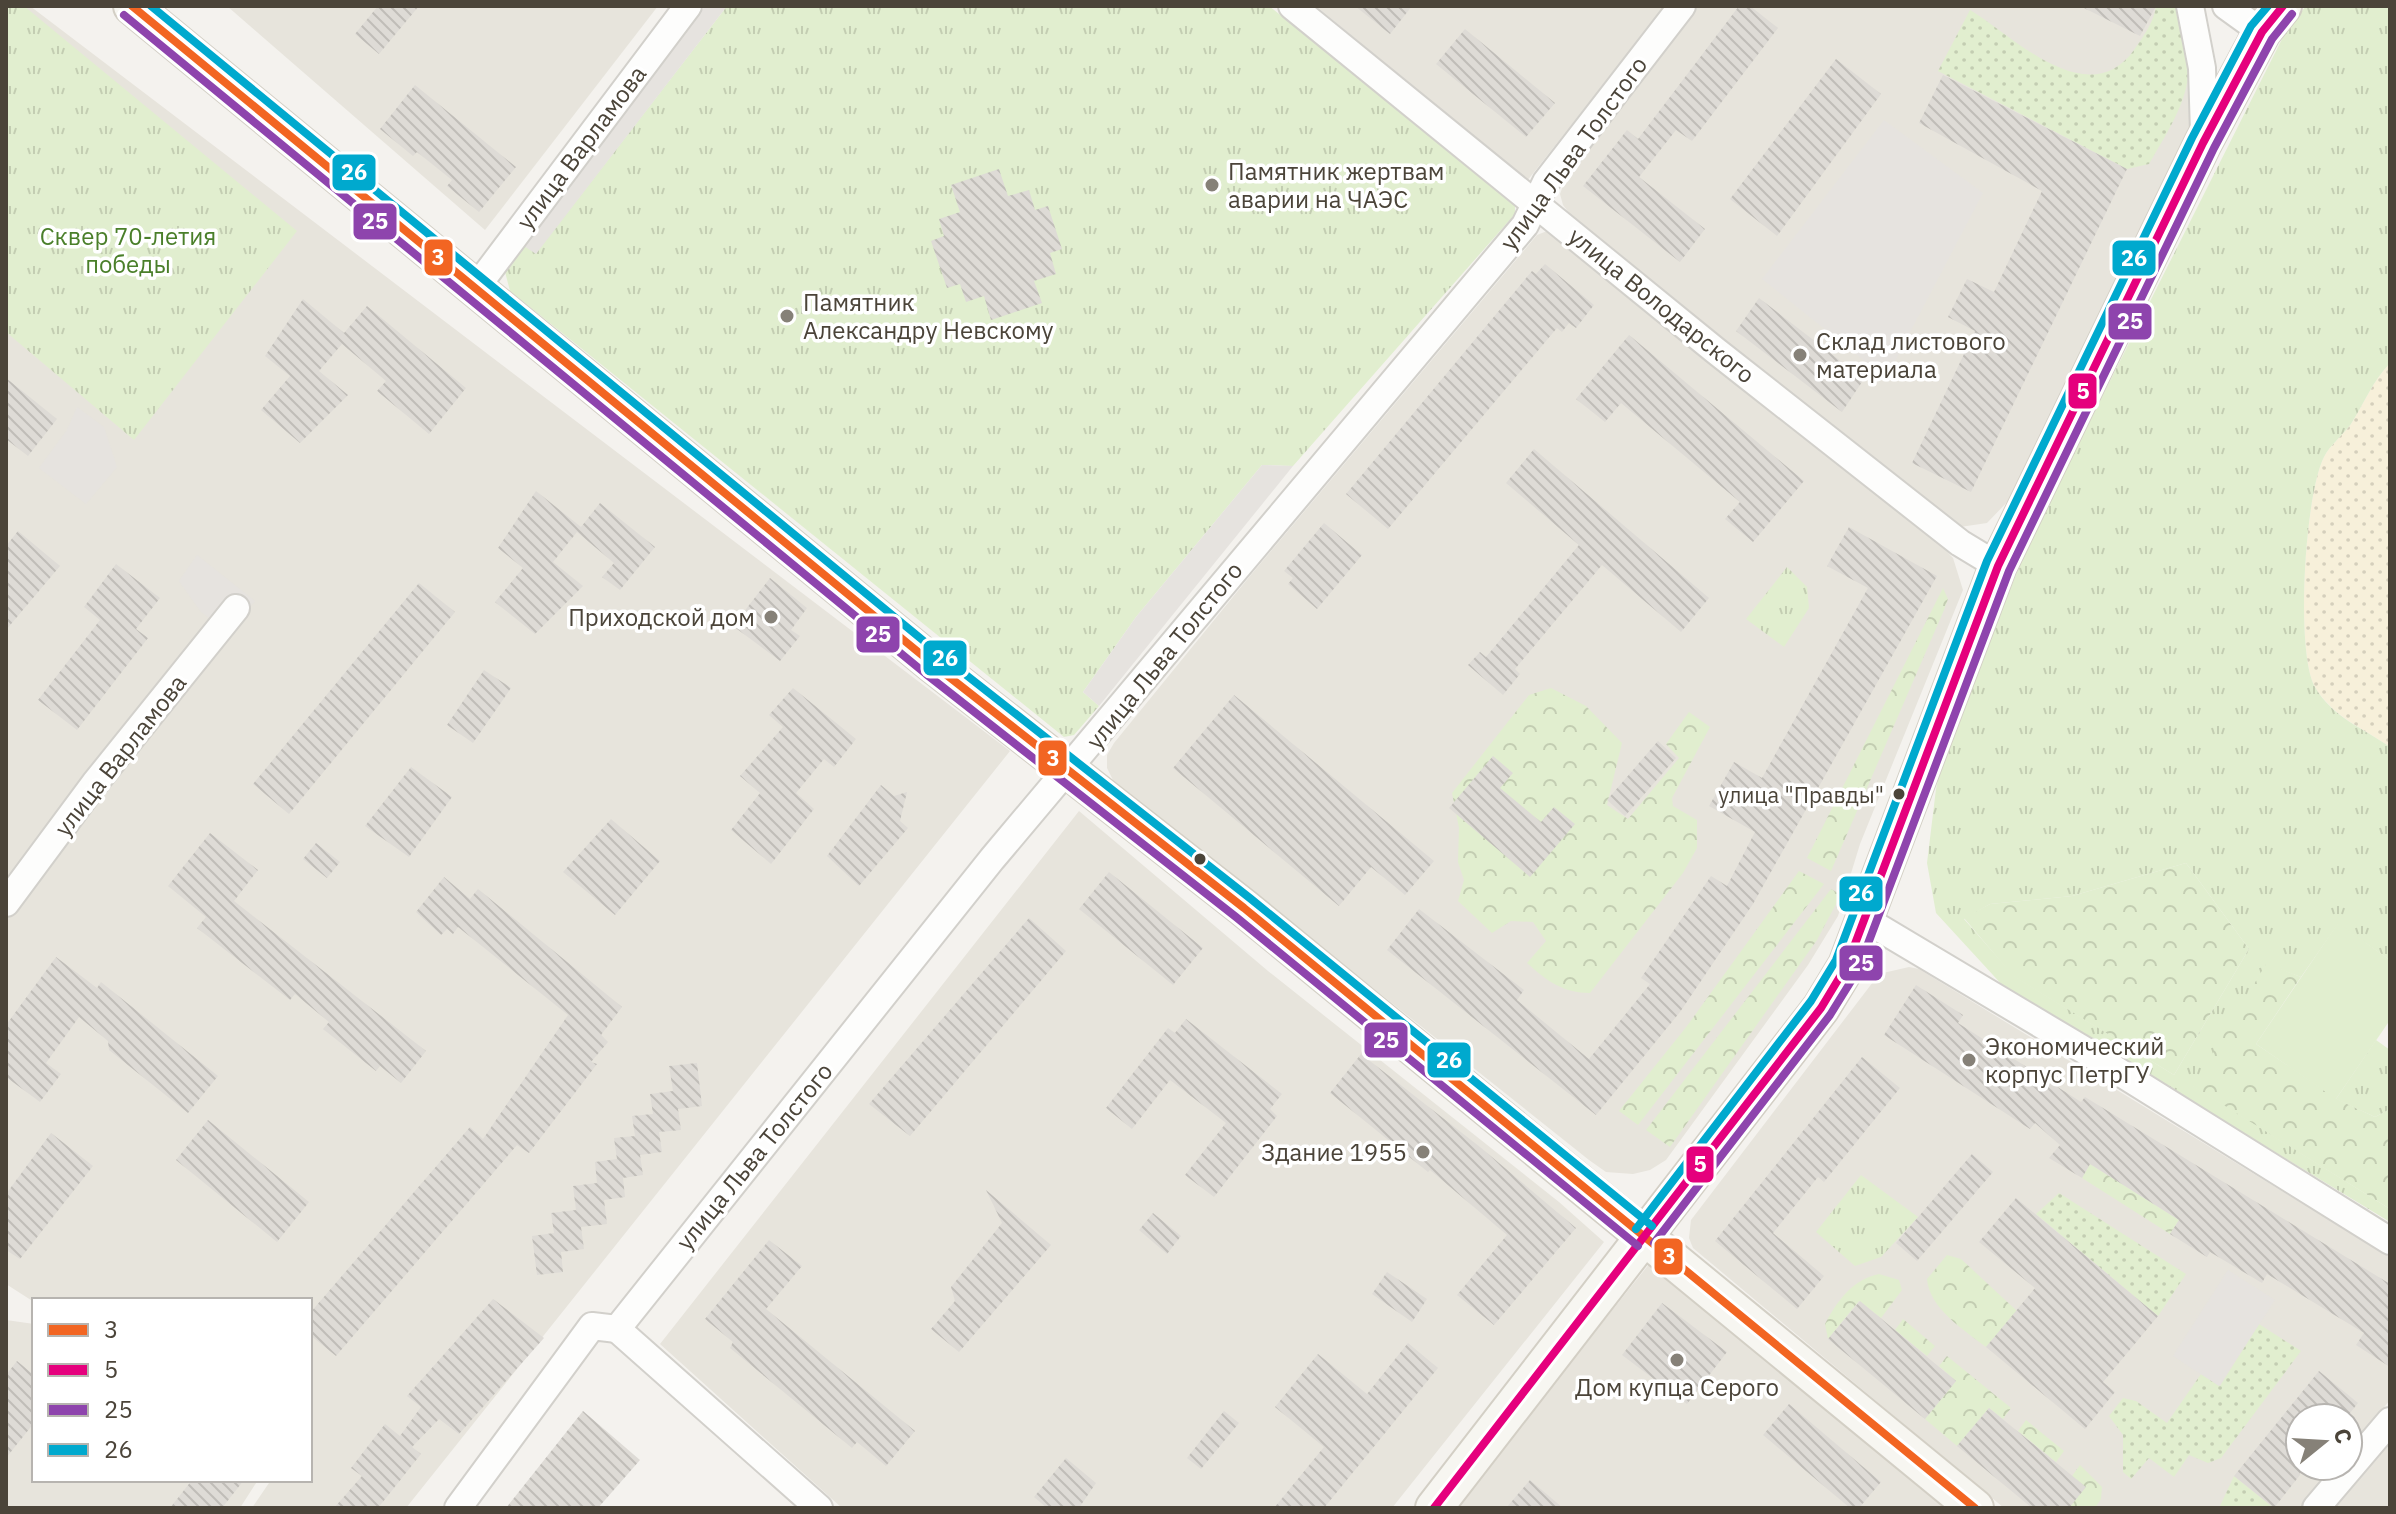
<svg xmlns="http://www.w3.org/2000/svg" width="2396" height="1514" font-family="'IBM Plex Sans',sans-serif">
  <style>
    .residential { fill: #e7e4dc }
    .grass { fill: url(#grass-dots) }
    .forest { fill: url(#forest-crowns) }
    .sand { fill: url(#sand-dots) }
    .park { fill: url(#park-tufts); fill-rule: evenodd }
    .pitch { fill: #e1eecf }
    .parking { fill: #e6e3df }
    .building { fill: url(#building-back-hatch) }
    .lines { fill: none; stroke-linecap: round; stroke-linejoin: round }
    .street-casing { stroke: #d2d0cb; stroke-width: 30 }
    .secondary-casing { stroke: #d3cfc5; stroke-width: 40 }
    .street { stroke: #fdfdfc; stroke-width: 26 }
    .secondary { stroke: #f7f6f1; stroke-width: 36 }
    .bus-1-casing { stroke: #fff; stroke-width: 14 }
    .bus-2-casing { stroke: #fff; stroke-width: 14 }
    .bus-3-casing { stroke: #fff; stroke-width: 14 }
    .bus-4-casing { stroke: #fff; stroke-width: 14 }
    .bus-1 { stroke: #f26522; stroke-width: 8 }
    .bus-2 { stroke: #e5007d; stroke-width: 8 }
    .bus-3 { stroke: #8e44ad; stroke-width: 8 }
    .bus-4 { stroke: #00a9ce; stroke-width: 8 }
    .poi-dot { fill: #868178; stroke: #fff; stroke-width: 3 }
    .bus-dot { fill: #4b4439; stroke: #fff; stroke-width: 3 }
    .labels { text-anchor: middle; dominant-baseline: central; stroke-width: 7; stroke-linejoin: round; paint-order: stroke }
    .bus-label { font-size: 22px; fill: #4b4439; stroke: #fff; text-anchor: end }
    .street-label { font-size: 24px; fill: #4b4439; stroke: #fff }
    .poi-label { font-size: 24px; fill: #4b4439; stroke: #fff; text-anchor: start }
    .park-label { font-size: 24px; fill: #4a7f2a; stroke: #fff }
    .line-badge { stroke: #fff; stroke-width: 3 }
    .badge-label { font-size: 22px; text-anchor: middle; font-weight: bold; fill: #fff }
  </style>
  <defs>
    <pattern id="grass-dots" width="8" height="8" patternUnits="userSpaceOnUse" patternTransform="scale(2)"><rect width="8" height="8" fill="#e1eecf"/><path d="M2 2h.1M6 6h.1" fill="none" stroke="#c3cdb2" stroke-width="1.8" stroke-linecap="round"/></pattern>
    <pattern id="forest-crowns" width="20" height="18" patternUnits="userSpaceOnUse" patternTransform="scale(2)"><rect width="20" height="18" fill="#e1eecf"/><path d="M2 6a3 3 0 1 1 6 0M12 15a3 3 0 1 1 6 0" fill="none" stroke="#c3cdb2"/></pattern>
    <pattern id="sand-dots" width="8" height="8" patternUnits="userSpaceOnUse" patternTransform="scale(2)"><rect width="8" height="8" fill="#f7f0da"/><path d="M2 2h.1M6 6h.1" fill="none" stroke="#d5cfbc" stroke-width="1.8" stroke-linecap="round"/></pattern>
    <pattern id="park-tufts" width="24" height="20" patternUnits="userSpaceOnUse" patternTransform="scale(2)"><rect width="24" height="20" fill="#e1eecf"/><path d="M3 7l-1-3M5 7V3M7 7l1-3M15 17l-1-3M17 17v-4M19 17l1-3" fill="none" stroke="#c3cdb2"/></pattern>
    <pattern id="building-back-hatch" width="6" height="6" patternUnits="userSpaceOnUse" patternTransform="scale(2)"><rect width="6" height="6" fill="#dedbd6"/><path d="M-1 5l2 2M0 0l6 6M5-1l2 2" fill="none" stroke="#c0bdb8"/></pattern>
  </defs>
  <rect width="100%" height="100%" fill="#f4f2ee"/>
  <g class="residential">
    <polygon points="6,6 30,6 1010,751 406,1508 252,1508 271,1480 310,1480 310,1300 34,1302 6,1284"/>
    <polygon points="227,6 658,6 485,230"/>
    <polygon points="1316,6 1666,6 1527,181"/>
    <polygon points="1696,6 2183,6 2194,116 2189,135 2011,498 1987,523 1960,527 1871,463 1829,422 1576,222 1563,205 1560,194 1567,175"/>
    <polygon points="1547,231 1559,236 1940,544 1953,558 1963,590 1860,844 1838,916 1808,965 1666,1160 1650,1170 1633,1174 1606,1172 1589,1160 1114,782 1107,768 1107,755 1114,743 1250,576 1537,235"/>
    <polygon points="1079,811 1268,971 1559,1202 1604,1242 1392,1508 842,1508 660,1344"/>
    <polygon points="1909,967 1919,969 2390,1257 2390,1400 2348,1451 2348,1418 2300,1418 2300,1466 2336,1466 2301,1508 2004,1508 1693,1248 1689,1238 1691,1220 1873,982 1883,973"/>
    <polygon points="1650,1263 1952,1508 1454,1508"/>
    <polygon points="6,1320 34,1324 34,1480 258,1480 240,1508 6,1508"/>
    <polygon points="2390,1439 2390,1508 2331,1508"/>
  </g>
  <g class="grass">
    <path d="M2156,6H2176C2203,77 2184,104 2149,164L2127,169L1938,71L1970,10C2013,36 2088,114 2134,50C2143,37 2154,22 2156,6Z"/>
    <polygon points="2059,1193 2186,1274 2158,1316 2036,1214"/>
    <polygon points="2259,1324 2301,1351 2221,1458 2208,1463 2189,1455 2174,1477 2149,1458 2131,1479 2123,1472 2123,1435 2109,1416 2123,1398 2136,1401 2167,1423 2201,1374 2220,1386"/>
    <polygon points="2234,1476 2274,1508 2219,1508"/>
  </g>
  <g class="forest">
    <polygon points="1943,588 1948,599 1944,610 1831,871 1807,858"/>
    <path d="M1551,688L1586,706L1622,743L1607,805L1628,819L1679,758L1666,744L1689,712L1710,727L1672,798L1673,806L1697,820V848L1683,873L1590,993C1563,993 1547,981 1527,963L1546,941L1533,922L1511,921L1492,933L1458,901L1464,880L1458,862L1459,828L1452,793L1529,695Z"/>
    <polygon points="2186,863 2249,949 2174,1075 2013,976 1964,918 1990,904 2072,896"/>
    <polygon points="1799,871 1824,884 1638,1125 1619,1111 1687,1026"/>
    <polygon points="1831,889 1838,893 1836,904 1817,940 1670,1147 1646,1130"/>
    <polygon points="2266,963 2301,977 2256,1044 2337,1099 2375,1117 2390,1109 2390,1209 2192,1086"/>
    <polygon points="2090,1164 2179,1220 2170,1234 2082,1178"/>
    <path d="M1947,1255L1961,1259L2017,1311L1986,1347C1964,1330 1929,1308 1927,1279Z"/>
    <path d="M1879,1274L1899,1280L1902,1290L1881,1318L1859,1301L1828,1339L1825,1324C1837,1301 1853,1279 1879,1274Z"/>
    <polygon points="1903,1319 1935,1346 1927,1356 1895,1330"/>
    <polygon points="1947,1356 2011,1408 2003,1419 1989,1408 1957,1446 1925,1419 1956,1381 1939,1366"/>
    <polygon points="2026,1420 2064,1451 2056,1462 2018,1431"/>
    <polygon points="2080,1465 2102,1487 2101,1499 2095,1508 2069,1508 2072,1476"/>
  </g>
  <path class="sand" d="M2390,363V747C2363,728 2333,717 2315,687C2295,652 2305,493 2324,457C2330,445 2343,435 2351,424C2365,402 2372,382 2390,363Z"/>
  <g class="park">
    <polygon points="6,6 24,6 297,231 134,440 6,332"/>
    <polygon points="727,6 1269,6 1515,202 1515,214 1293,466 1262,465 1136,617 1083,692 1099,706 1074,735 1064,737 510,291 504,268 521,244 536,253"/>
    <path d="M2306,6H2390V363C2372,382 2365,402 2351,424C2343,435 2330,445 2324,457C2305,493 2295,652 2315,687C2332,717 2363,728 2390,747V960L2338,924L2301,977L2266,964L2193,1086L2390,1209V1222L2004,987L1936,913L1927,863L1936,789L1947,741L2033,534L2286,31ZM2186,863L2249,949L2174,1075L2014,976L1964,919L1990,904L2072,896Z"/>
    <polygon points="1787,567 1807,587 1809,608 1784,647 1746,619"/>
    <polygon points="2376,1040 2390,1050 2390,1109 2375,1117 2336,1099"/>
    <polygon points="1861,1175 1918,1217 1881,1257 1855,1266 1816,1232"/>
  </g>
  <polygon class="pitch" points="2338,923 2390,960 2390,1020 2336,1099 2256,1044"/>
  <g class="parking">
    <polygon points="705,6 727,6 536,254 521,244"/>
    <polygon points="1884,120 1983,193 1886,378 1762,279"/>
    <polygon points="77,407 104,427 117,467 86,504 39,468 67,430"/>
    <polygon points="1262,465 1293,466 1099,706 1083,692 1136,617"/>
    <polygon points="197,555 255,601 228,632 201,612 179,581"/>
    <polygon points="2228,1270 2275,1300 2219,1386 2173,1356"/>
  </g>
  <g class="building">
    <polygon points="378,6 419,6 379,54 355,34"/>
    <polygon points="1355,6 1412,6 1390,34"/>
    <polygon points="1739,6 1750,6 1778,28 1692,141 1676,130 1639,177 1705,229 1680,262 1583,186 1627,130 1638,139"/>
    <polygon points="2080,6 2156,6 2140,36"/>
    <polygon points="1465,29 1555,103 1526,137 1436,64"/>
    <polygon points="1836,59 1881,94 1777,236 1730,199"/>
    <polygon points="1943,75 2127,169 1971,492 1912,463 1975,331 1948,317 1967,279 1994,292 2042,191 1919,123"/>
    <polygon points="415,85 516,167 479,212 447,186 452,180 417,152 413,156 380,129"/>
    <polygon points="999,169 1008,196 1029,190 1035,210 1048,206 1062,249 1050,253 1056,274 1034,281 1042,303 991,320 984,296 966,302 960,284 947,288 931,241 944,236 939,219 960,212 951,185"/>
    <polygon points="1545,264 1594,305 1576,328 1569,323 1562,332 1557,328 1388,529 1346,494 1532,271 1536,274"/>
    <polygon points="1759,298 1864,379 1842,412 1736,331"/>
    <polygon points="303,299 344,333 367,306 466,388 429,434 377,391 386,381 342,344 319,371 348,395 300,443 261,410 290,376 265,356"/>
    <polygon points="1629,335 1804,481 1753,542 1725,519 1740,502 1621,403 1605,422 1576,399"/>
    <polygon points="6,378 57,419 28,456 6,439"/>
    <polygon points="1534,449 1709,598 1681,632 1602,565 1515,669 1520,674 1503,695 1468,665 1480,652 1486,657 1579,545 1506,483"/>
    <polygon points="536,491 581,527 600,503 655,547 620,590 602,577 614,563 577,532 553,562 583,586 535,634 495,602 523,568 498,548"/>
    <polygon points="1324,523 1362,555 1317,609 1288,584 1293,578 1284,571"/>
    <polygon points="1849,527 1937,576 1753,904 1680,1012 1596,1115 1387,950 1419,909 1524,990 1517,1000 1589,1059 1650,984 1641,978 1711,876 1727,886 1755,832 1709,806 1734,762 1762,778 1868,588 1827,566"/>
    <polygon points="18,531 60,566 6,630 6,546"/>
    <polygon points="116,564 160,598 136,629 148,638 77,730 38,700 100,620 84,607"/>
    <polygon points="770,578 807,608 791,630 800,636 780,661 733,626"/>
    <polygon points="419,583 455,612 289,814 253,784"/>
    <polygon points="484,670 511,688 473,743 447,725"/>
    <polygon points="793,688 856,739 834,767 824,759 796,793 814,809 771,864 731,830 760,793 740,776 783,727 769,715"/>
    <polygon points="1234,695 1434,861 1405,895 1371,867 1339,906 1173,768"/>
    <polygon points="1658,741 1676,758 1625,816 1607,800"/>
    <polygon points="1493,756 1513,773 1500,788 1541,822 1554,807 1575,824 1530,877 1449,808"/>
    <polygon points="411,767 452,797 409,857 365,826"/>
    <polygon points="881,785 894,796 907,792 900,821 908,828 859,886 827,856"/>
    <polygon points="611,819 660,861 615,915 563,872"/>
    <polygon points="210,833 258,870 234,901 426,1051 401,1083 380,1066 376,1071 323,1029 329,1022 295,994 290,1000 197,928 206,917 168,886"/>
    <polygon points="316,843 340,862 327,878 303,859"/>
    <polygon points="1109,872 1203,948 1173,985 1079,909"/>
    <polygon points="444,877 470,899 478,889 622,1007 601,1035 608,1042 591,1062 597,1064 529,1153 517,1145 336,1356 310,1335 310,1313 470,1127 483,1139 568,1015 458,927 453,934 447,929 441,935 416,912"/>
    <polygon points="1029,918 1066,951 910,1136 869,1104"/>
    <polygon points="56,957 97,988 101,982 218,1076 188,1113 109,1050 108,1041 79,1017 46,1063 61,1074 40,1102 6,1077 6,1025"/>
    <polygon points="1916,985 1963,1015 1958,1023 2081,1102 2085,1097 2390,1284 2390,1367 2356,1345 2364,1333 2267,1274 2262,1283 2210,1252 2207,1257 2170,1234 2179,1220 2090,1164 2082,1178 2049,1158 2060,1145 2035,1123 2030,1129 1884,1035"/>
    <polygon points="1186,1019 1282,1094 1270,1109 1277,1116 1214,1197 1185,1175 1226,1123 1170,1080 1132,1129 1106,1108 1168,1028 1175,1033"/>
    <polygon points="1361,1054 1480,1147 1576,1228 1494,1325 1457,1295 1507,1235 1430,1170 1428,1172 1330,1093"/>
    <polygon points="1862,1057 1900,1088 1824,1182 1818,1177 1773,1233 1824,1276 1797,1309 1715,1241"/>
    <polygon points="697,1063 702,1106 678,1109 681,1130 659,1132 662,1152 640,1155 643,1175 623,1178 625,1197 604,1200 607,1224 581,1227 584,1249 561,1252 563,1272 537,1275 532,1236 554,1233 551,1213 576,1210 573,1186 597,1183 595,1162 617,1159 614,1138 635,1136 632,1116 653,1114 650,1094 673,1091 669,1066"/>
    <polygon points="208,1120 309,1202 277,1242 176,1160"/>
    <polygon points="51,1133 93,1166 20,1259 6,1250 6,1194"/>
    <polygon points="1972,1154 1993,1172 1917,1261 1896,1243"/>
    <polygon points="986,1190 1051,1245 959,1352 931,1329 955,1301 951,1287 1002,1223"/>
    <polygon points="2016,1198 2158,1316 2103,1382 2115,1392 2085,1429 1986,1347 2035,1288 1979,1242"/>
    <polygon points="1153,1213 1181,1236 1167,1254 1139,1230"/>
    <polygon points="769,1240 802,1266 766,1309 915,1431 886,1466 857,1442 852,1448 730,1348 733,1342 705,1319"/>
    <polygon points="1387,1272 1427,1299 1412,1322 1372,1294"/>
    <polygon points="493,1299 544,1338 459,1434 439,1419 412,1447 421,1454 378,1508 334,1508 362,1476 351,1468 361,1455 385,1424 400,1436 421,1407 407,1396"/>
    <polygon points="1860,1301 1956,1381 1925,1419 1828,1339"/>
    <polygon points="1662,1303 1727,1352 1687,1404 1622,1355"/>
    <polygon points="1408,1343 1438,1368 1324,1508 1274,1508 1324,1447 1275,1407 1318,1354 1367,1394"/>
    <polygon points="17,1361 34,1375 34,1423 6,1458 6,1375"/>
    <polygon points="2319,1371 2358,1403 2346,1418 2300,1418 2300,1475 2274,1508 2234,1476"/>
    <polygon points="1789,1404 1881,1482 1859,1508 1850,1508 1763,1435"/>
    <polygon points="1989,1408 2086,1487 2069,1508 2032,1508 1957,1446"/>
    <polygon points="583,1411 640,1460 598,1508 506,1508"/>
    <polygon points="1224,1411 1239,1423 1201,1469 1187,1458"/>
    <polygon points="1066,1458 1096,1483 1079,1508 1047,1508 1034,1497"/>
    <polygon points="192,1480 244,1480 222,1508 170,1508"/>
    <polygon points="1530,1480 1563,1508 1506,1508"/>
  </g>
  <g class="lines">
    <g class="street-casing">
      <g id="street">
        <polyline points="1292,6 1716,351 1960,543 1998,566"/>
        <polyline points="2190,6 2202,68 2204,133"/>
        <polyline points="2226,6 2262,32"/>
        <polyline points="475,289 688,6"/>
        <polyline points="6,903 95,783 236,608"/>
        <polyline points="1866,920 2084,1050 2390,1241"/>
        <polyline points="617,1329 819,1508"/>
        <polyline points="458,1508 592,1326 617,1329 992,859 1525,225 1546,182 1682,6"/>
        <polyline points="2316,1508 2390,1421"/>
      </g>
    </g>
    <g class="secondary-casing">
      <g id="secondary">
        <polyline points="132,6 934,665 1244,908 1975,1508"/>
        <polyline points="1434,1508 1821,1008 1847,965 1998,566 2203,143 2262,32 2283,6"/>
      </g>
    </g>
    <use href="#street" class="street"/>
    <use href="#secondary" class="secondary"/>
    <g class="bus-1-casing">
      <polyline id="bus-1" points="132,6 934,665 1244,908 1975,1508"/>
    </g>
    <g class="bus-2-casing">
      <polyline id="bus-2" points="1434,1508 1821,1008 1847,965 1998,566 2203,143 2262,32 2283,6"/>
    </g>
    <g class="bus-3-casing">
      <g id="bus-3">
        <polyline points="124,15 926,674 1236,917 1638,1246"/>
        <polyline points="1654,1243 1830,1015 1858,970 2009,571 2214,148 2272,39 2292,14"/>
      </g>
    </g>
    <g class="bus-4-casing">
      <g id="bus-4">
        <polyline points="151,6 942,656 1251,899 1652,1226"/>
        <polyline points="1636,1229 1811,1001 1836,960 1987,561 2192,138 2251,26 2268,6"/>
      </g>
    </g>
    <use href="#bus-1" class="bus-1"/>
    <use href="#bus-2" class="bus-2"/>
    <use href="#bus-3" class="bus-3"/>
    <use href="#bus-4" class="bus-4"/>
  </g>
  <g class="poi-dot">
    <circle cx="1212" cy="185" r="8"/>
    <circle cx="787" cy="316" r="8"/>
    <circle cx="1800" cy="355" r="8"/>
    <circle cx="771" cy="617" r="8"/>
    <circle cx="1969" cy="1060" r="8"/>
    <circle cx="1423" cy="1152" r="8"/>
    <circle cx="1677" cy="1360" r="8"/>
  </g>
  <g class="bus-dot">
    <circle cx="1899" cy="794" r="7"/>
    <circle cx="1200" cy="859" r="7"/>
  </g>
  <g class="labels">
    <g class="bus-label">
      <text x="1884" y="794">улица "Правды"</text>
    </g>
    <g class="street-label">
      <text transform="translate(581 147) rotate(-53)">улица Варламова</text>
      <text transform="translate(1573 153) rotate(-54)">улица Льва Толстого</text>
      <text transform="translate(1662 305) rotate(39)">улица Володарского</text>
      <text transform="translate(1164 655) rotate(-51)">улица Льва Толстого</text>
      <text transform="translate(120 755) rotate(-52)">улица Варламова</text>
      <text transform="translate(754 1156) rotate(-51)">улица Льва Толстого</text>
    </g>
    <g class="poi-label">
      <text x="1228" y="171">Памятник жертвам<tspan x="1228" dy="28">аварии на ЧАЭС</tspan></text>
      <text x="803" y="302">Памятник<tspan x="803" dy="28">Александру Невскому</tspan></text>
      <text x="1816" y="341">Склад листового<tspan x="1816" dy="28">материала</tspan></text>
      <text x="755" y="617" text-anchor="end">Приходской дом</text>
      <text x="1985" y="1046">Экономический<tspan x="1985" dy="28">корпус ПетрГУ</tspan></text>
      <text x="1407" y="1152" text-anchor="end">Здание 1955</text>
      <text x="1677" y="1387" text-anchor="middle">Дом купца Серого</text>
    </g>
    <g class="park-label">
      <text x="128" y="236">Сквер 70-летия<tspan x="128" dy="28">победы</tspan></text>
    </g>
  </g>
  <g class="line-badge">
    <rect x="331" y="153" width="46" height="39" rx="8" fill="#00a9ce"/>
    <rect x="352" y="202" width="46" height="39" rx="8" fill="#8e44ad"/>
    <rect x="423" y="238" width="31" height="39" rx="8" fill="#f26522"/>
    <rect x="2111" y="239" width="46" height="38" rx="8" fill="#00a9ce"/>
    <rect x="2107" y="302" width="46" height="39" rx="8" fill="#8e44ad"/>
    <rect x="2067" y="372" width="31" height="38" rx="8" fill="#e5007d"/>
    <rect x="855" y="615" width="46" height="39" rx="8" fill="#8e44ad"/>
    <rect x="922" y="639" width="46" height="38" rx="8" fill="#00a9ce"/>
    <rect x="1037" y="739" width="31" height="38" rx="8" fill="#f26522"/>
    <rect x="1838" y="875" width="46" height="38" rx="8" fill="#00a9ce"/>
    <rect x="1838" y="944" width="46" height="38" rx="8" fill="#8e44ad"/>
    <rect x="1363" y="1021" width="46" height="38" rx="8" fill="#8e44ad"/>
    <rect x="1426" y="1041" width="46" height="38" rx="8" fill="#00a9ce"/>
    <rect x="1685" y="1145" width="30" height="39" rx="8" fill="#e5007d"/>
    <rect x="1653" y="1237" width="31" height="39" rx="8" fill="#f26522"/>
  </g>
  <g class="badge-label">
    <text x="354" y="180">26</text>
    <text x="375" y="229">25</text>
    <text x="438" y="265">3</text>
    <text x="2134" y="266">26</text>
    <text x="2130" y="329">25</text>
    <text x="2083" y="399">5</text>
    <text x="878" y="642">25</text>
    <text x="945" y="666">26</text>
    <text x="1053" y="766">3</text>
    <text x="1861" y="901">26</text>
    <text x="1861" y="971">25</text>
    <text x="1386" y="1048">25</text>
    <text x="1449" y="1068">26</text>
    <text x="1700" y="1172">5</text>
    <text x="1669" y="1264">3</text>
  </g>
  <rect width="2396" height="1514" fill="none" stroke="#4b4439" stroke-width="16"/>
  <rect x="32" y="1298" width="280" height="184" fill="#ffffff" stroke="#b7b4b0" stroke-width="2"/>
  <rect x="48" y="1324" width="40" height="12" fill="#f26522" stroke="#b7b4b0" stroke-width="2"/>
  <text x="104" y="1338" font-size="24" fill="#4b4439">3</text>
  <rect x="48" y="1364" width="40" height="12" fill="#e5007d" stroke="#b7b4b0" stroke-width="2"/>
  <text x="104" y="1378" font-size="24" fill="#4b4439">5</text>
  <rect x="48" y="1404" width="40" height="12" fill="#8e44ad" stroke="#b7b4b0" stroke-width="2"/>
  <text x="104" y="1418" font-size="24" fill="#4b4439">25</text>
  <rect x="48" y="1444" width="40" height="12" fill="#00a9ce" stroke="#b7b4b0" stroke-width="2"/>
  <text x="104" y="1458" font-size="24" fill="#4b4439">26</text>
  <g transform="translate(2324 1442) rotate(72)"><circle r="38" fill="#ffffff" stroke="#b7b4b0" stroke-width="2"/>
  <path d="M0-6L14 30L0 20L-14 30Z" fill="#868178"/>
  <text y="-12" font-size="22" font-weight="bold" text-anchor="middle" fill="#4b4439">С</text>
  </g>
</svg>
